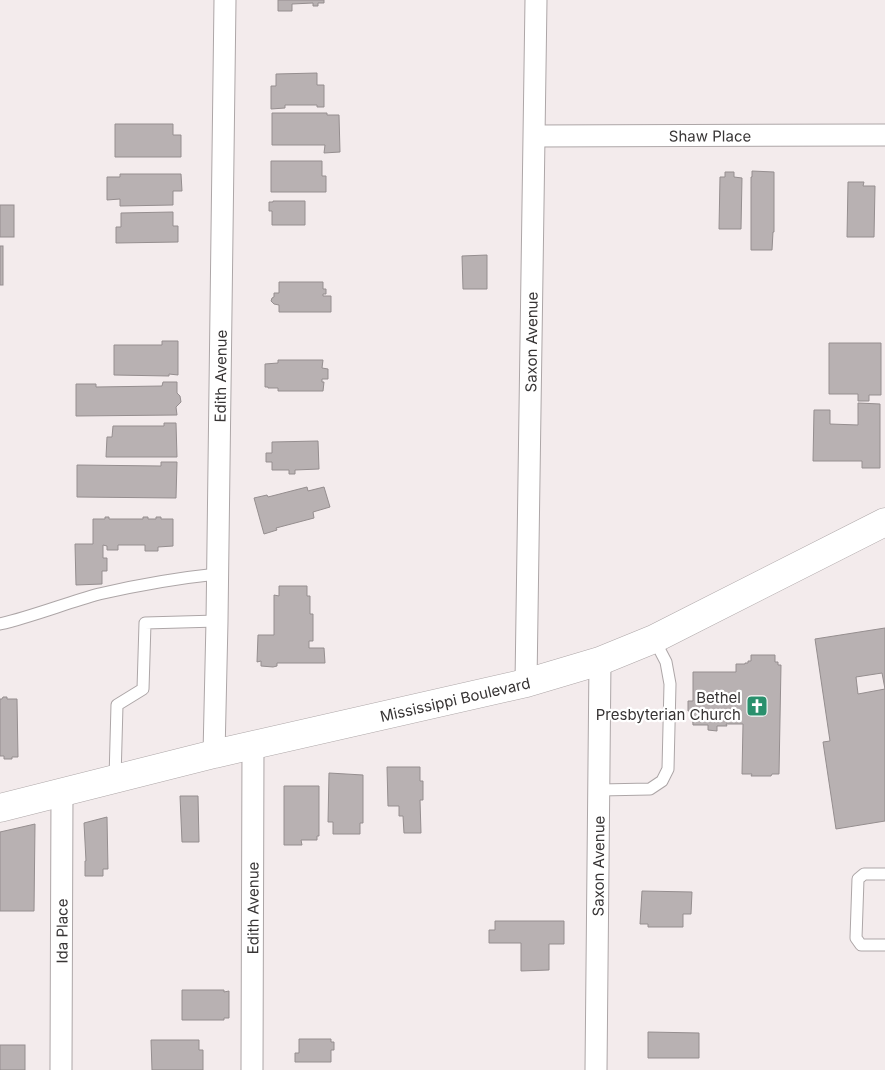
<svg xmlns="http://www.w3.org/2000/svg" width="885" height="1070" font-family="Inter,sans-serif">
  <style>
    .building { fill: #b8b1b2; stroke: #958e8f; fill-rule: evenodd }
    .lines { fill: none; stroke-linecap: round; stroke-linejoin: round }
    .lane-casing { stroke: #ada6a7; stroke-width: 13 }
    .street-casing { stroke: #ada6a7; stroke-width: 23 }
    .secondary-casing { stroke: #ada6a7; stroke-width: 29 }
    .lane { stroke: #fff; stroke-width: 11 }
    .street { stroke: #fff; stroke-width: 21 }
    .secondary { stroke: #fff; stroke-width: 28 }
    .labels { text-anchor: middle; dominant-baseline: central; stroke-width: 4.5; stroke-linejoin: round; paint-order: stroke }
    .street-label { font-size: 15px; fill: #373434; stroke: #fff }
    .poi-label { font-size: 15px; fill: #373434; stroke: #fff; text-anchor: end }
  </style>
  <rect width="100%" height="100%" fill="#f3ebec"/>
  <g class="building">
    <polygon points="278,0 324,0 324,3 318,3 318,6 313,6 313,3 292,4 292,11 278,11"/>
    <polygon points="317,73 317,85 324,85 324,107 317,107 317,105 285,105 285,108 271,109 271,86 276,86 276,74"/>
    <polygon points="272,113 327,113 327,115 339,115 340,152 324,153 325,145 272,145"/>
    <polygon points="115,124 173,124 173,135 181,135 181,157 115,157"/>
    <polygon points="271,161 322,161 322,176 326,176 326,192 271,192"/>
    <polygon points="752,171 774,172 774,232 773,232 772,250 751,250 751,177 752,177"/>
    <polygon points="725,172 734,172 734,177 742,178 741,229 719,229 720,177 725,177"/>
    <polygon points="120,174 181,174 182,191 173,191 173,205 120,206 120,199 107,200 107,177 120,177"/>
    <polygon points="848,182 864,182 863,186 875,186 874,237 847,237"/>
    <polygon points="273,201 305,201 305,225 272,225 272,211 269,211 269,202 273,202"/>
    <rect x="0" y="205" width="14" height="32"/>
    <polygon points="173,212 173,226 178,226 178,242 116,243 116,227 121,227 121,213"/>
    <rect x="0" y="246" width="3" height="39"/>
    <polygon points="487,255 487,289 463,289 462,256"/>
    <polygon points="279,282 323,282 323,289 326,289 326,294 323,294 323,296 331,296 331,312 279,312 279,305 274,304 271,301 272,298 274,297 274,293 279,293"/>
    <polygon points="162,341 178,341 178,375 169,374 169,376 114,375 114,345 162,345"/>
    <polygon points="829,343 881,343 881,395 869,395 869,401 858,401 858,394 829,394"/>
    <polygon points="278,360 323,360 322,368 328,369 328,379 322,379 322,382 324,382 323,391 278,391 278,388 268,388 268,387 265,387 265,364 278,363"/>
    <polygon points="163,382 177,382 177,393 180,396 181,402 176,407 177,415 76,416 76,384 96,384 96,387 162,386"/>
    <polygon points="858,403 880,404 880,468 862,468 862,461 813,461 814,410 830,410 830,424 858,425"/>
    <polygon points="164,423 176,423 177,457 106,457 107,437 112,437 113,426 164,426"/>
    <polygon points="318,441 319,469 295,470 295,474 289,474 289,470 272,470 272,462 266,462 266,453 272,453 272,442"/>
    <polygon points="161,462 177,462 176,498 77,497 77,465 161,466"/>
    <polygon points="307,487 308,491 324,487 330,507 313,512 314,518 276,528 277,530 264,534 254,498 267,495 268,497"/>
    <polygon points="105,517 109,517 109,519 143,519 143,517 148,517 148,519 156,519 156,517 161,517 161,519 173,519 173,546 158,547 158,551 145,551 145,545 118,545 118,550 107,550 107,546 103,545 103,558 107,558 107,571 102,571 102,584 76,585 75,544 93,544 93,519 105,519"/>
    <polygon points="279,586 307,586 307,596 310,596 310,614 313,614 313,641 309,641 309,648 324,648 325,663 277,663 277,666 273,667 261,666 261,661 257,662 258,635 274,635 274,595 279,596"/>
    <path d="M885,628V821L836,829L823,742L830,741L815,639ZM882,673L885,689L858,694L856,677Z"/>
    <polygon points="751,655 775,655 775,662 778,662 778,665 781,665 779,774 772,774 771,776 751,776 752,774 742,774 743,724 726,724 727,726 717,726 717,731 708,730 708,725 693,725 692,711 688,711 688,701 693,701 693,672 736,672 736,664 745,664 745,663 748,663 748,661 751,661"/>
    <polygon points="3,697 7,697 7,699 17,699 18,757 12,757 12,759 4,759 4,756 0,756 0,699 2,699"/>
    <polygon points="387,767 420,767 420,781 423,781 423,800 420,800 421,833 404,833 403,816 399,816 399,806 388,806"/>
    <polygon points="329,773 363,775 363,823 360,823 360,834 333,834 333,822 328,822"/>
    <polygon points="284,786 319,786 319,836 317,836 317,840 301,840 302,845 284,845"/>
    <polygon points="180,796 198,796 199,842 182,842"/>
    <polygon points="107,817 108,869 103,869 103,876 85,876 85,861 86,861 84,823"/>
    <polygon points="35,824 34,911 0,911 0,832"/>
    <polygon points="642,891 692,892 691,914 683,914 683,927 648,927 648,924 640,924"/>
    <polygon points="495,921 564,921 564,944 549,944 549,970 521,971 521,943 489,943 489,930 495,930"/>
    <polygon points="182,990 224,990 224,992 229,991 229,1018 224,1018 224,1020 182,1020"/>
    <polygon points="648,1032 699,1033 699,1058 648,1058"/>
    <polygon points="299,1039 331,1039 331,1042 334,1042 334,1050 331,1050 331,1062 295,1062 295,1053 299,1053"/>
    <polygon points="151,1040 199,1040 199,1050 203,1050 203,1070 152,1070"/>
    <rect x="0" y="1045" width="25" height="25"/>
  </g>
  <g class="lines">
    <g class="lane-casing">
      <g id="lane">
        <path d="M0,624C34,616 66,603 99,594C138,585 178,578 217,574"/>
        <polyline points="115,779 117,705 143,689 145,623 217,621"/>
        <polyline points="600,790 650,789 662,781 668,769 670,684 666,662 654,639"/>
        <polyline points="885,874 864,874 858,879 856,938 861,945 885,945"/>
      </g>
    </g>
    <g class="street-casing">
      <g id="street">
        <path id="s1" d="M535,136L885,135"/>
        <path id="s2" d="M526,683L536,0"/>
        <path id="s3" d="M214,754L217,621L225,0"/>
        <path id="s4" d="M61,1070L62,792"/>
        <path id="s5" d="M252,1070L253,746"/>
        <path id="s6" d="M596,1070L600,661"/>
      </g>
    </g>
    <g class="secondary-casing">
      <g id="secondary">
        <path id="s7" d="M0,808L214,754L526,683L600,661L654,639L885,522"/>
      </g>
    </g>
    <use href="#lane" class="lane"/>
    <use href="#street" class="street"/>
    <use href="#secondary" class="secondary"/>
  </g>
  <defs>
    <g id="church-square" transform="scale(1.125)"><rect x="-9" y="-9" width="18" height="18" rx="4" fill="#2a906d" stroke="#fff"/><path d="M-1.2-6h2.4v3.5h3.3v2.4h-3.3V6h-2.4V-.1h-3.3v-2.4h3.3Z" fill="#fff"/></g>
  </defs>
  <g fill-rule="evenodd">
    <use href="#church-square" x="757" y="706"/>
  </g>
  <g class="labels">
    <g class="street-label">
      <text stroke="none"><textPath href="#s1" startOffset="175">Shaw Place</textPath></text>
      <text stroke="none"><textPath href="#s2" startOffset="341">Saxon Avenue</textPath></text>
      <text stroke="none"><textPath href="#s3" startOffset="378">Edith Avenue</textPath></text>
      <text stroke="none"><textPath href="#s7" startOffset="468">Mississippi Boulevard</textPath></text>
      <text stroke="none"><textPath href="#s6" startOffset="204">Saxon Avenue</textPath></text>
      <text stroke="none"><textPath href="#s5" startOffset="162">Edith Avenue</textPath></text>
      <text stroke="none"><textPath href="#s4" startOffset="139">Ida Place</textPath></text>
    </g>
    <g class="poi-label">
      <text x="741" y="697">Bethel<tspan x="741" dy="17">Presbyterian Church</tspan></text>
    </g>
  </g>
</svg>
